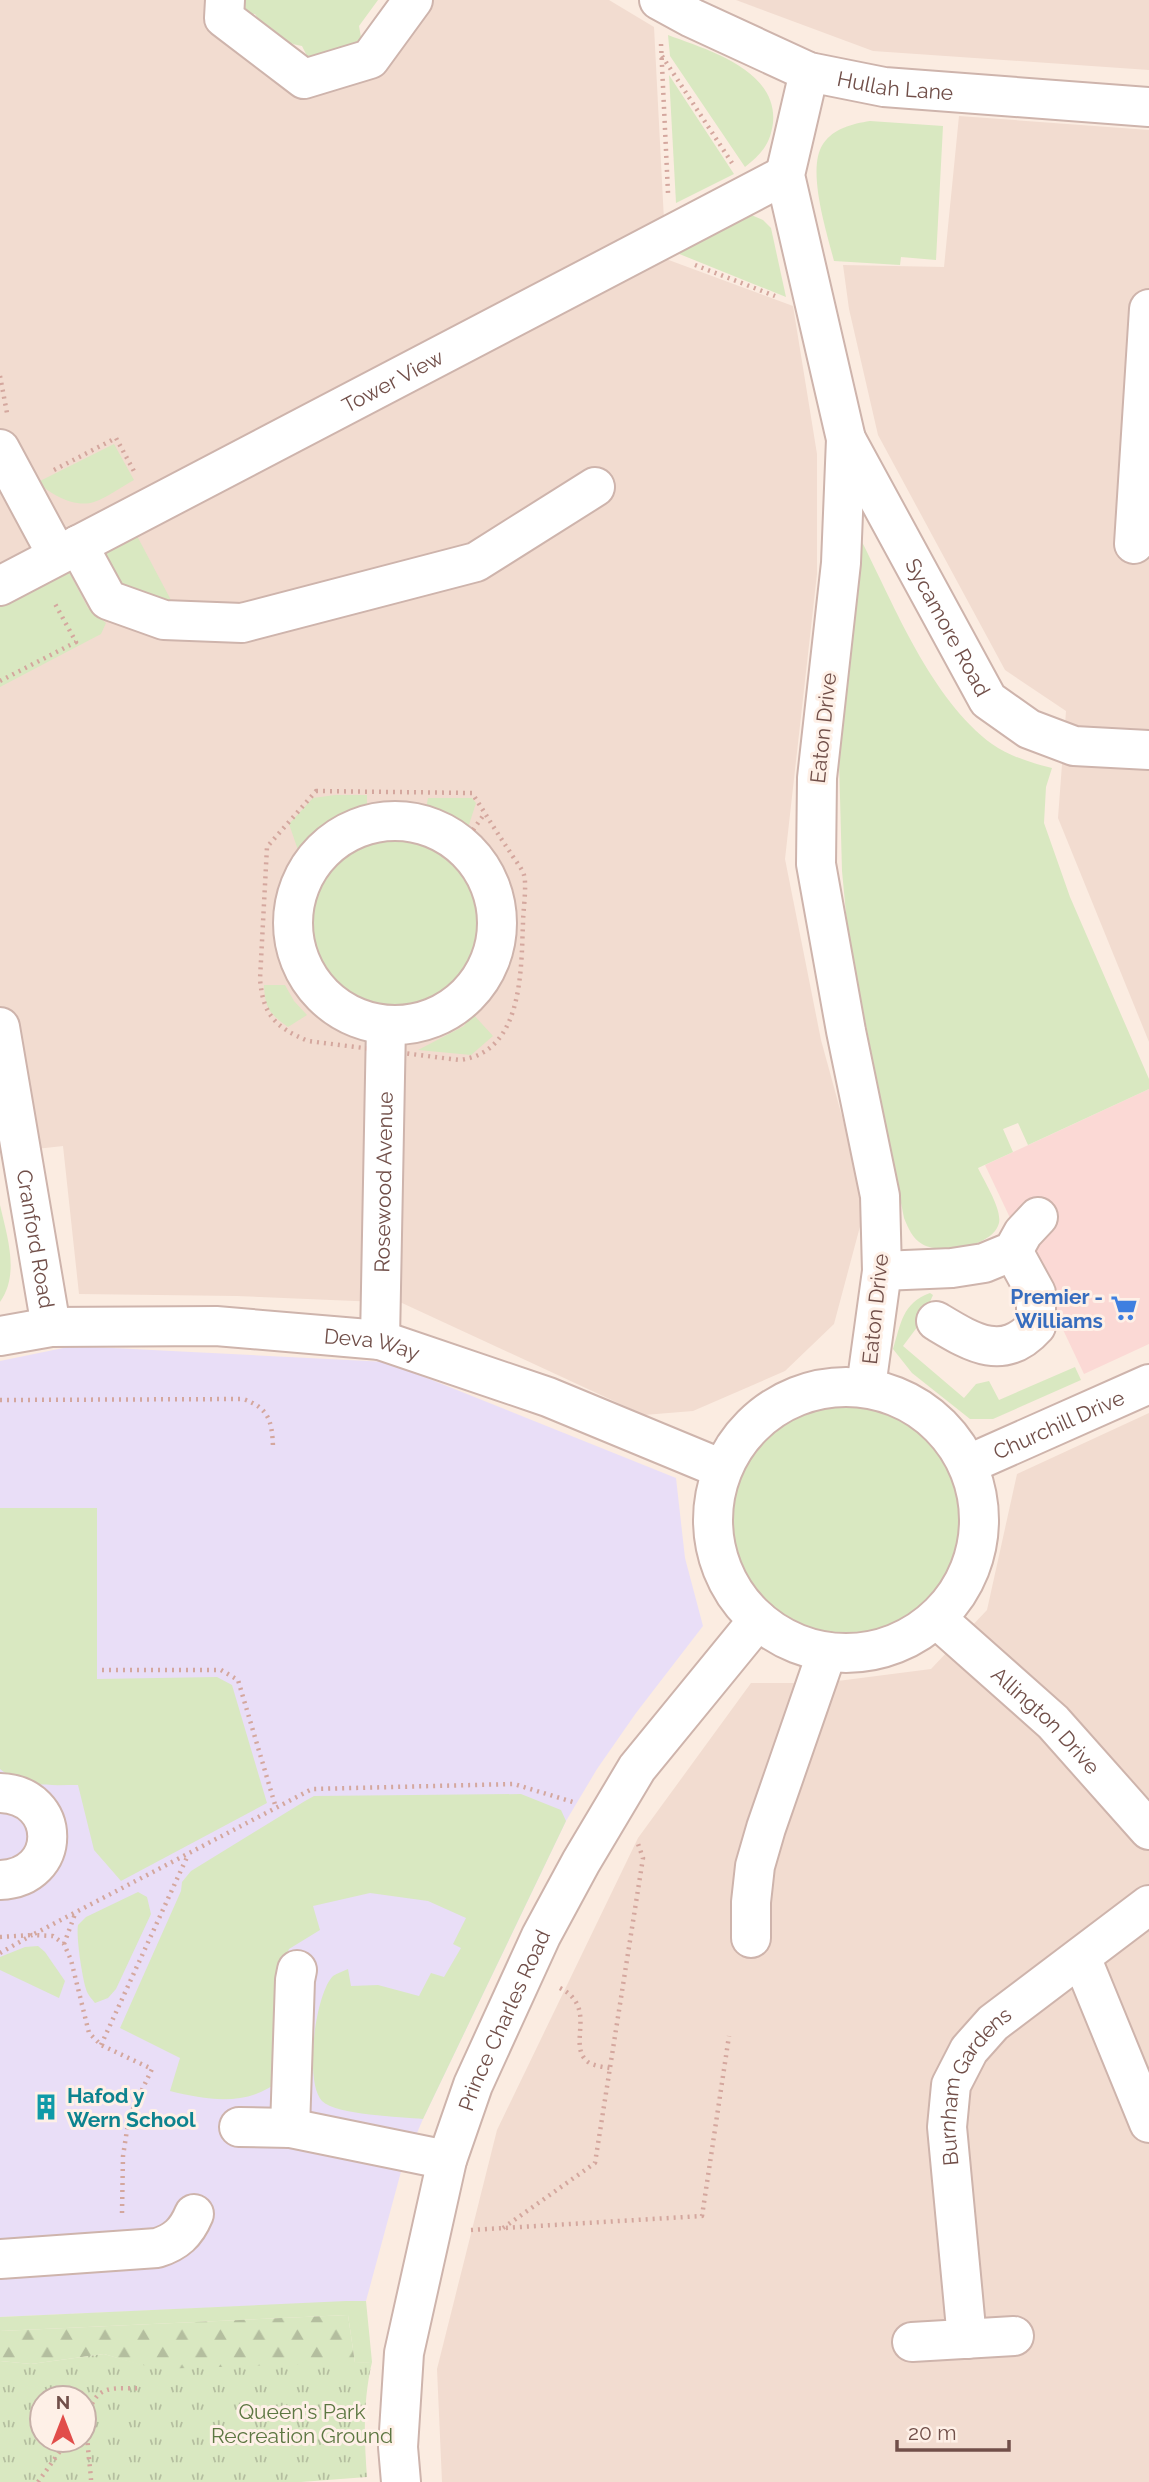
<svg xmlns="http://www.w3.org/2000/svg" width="1149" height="2482" font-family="Raleway,sans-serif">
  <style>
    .residential { fill: #f2dcd0 }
    .commercial { fill: #fbd9d5 }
    .education { fill: #e9def7 }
    .green { fill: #d9e8c1 }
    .forest { fill: url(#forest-firs) }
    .park { fill: url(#park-tufts); fill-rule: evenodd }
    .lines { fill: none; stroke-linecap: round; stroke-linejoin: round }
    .minor-casing { stroke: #ceb4ac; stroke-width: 42 }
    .path { stroke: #d4a79e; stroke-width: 4.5; stroke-dasharray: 2 5; stroke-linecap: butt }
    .minor { stroke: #fff; stroke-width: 38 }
    .labels { text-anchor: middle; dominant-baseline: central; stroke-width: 6; stroke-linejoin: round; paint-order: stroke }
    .street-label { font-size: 21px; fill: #714f49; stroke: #fef0e7 }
    .shop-label { font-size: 21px; font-weight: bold; fill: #366cbe; stroke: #fef0e7; text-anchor: end }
    .culture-label { font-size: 21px; font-weight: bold; fill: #0d838f; stroke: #fef0e7; text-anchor: start }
    .park-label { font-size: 21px; fill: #5d7742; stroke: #fef0e7 }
  </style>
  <defs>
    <pattern id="forest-firs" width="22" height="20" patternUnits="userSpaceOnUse" patternTransform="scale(1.75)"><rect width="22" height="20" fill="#d9e8c1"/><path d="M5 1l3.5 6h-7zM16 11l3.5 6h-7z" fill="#b4be9f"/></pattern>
    <pattern id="park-tufts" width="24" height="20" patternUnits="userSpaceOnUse" patternTransform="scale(1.75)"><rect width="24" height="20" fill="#d9e8c1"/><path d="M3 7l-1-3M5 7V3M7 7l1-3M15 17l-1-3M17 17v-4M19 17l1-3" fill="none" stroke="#b4be9f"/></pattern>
  </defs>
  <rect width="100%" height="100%" fill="#fbece1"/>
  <g class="residential">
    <polygon points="0,0 217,0 221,41 295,88 384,70 434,0 609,0 654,27 666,259 793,306 817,454 817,574 785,859 821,1040 866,1204 834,1324 785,1371 693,1411 644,1415 402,1303 237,1296 79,1294 63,1146 0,1153"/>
    <polygon points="736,0 1149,0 1149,70 873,51"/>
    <polygon points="959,116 1149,130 1149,1042 1058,818 1066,711 1005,670 878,435 849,309 843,265 944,267"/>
    <polygon points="1149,1413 1149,2482 442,2482 437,2369 497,2130 638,1838 751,1683 822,1683 931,1669 987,1610 1017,1474"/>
  </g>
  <polygon class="commercial" points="1149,1089 1149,1344 1084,1374 985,1165"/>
  <polygon class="education" points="73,1346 387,1362 676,1478 685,1558 703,1626 636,1713 597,1769 566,1821 423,2119 402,2168 366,2301 0,2317 0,1361"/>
  <g class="green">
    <path d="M239,0H378L359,26L362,43L309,60L302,46C283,43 264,30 255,14H242Z"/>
    <path d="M668,35C708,50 778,70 773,123C770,145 761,154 745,167L670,56Z"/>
    <polygon points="669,75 734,174 676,203"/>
    <path d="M870,121L943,126L936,260L901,257L900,265L834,261C827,233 806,169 823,144C834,128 852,124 870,121Z"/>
    <polygon points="749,214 763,220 771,228 786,297 662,247"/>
    <path d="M114,444L134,480C121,487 108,497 94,502C75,508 51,495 38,482Z"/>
    <polygon points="136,534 172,602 111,594 91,557"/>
    <path d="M861,540C895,607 931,699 992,744C1009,756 1031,763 1052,768L1046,787L1044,823L1070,897L1149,1079V1089L1028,1145L1018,1123L1003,1129L1013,1152L978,1168C984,1181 1002,1209 999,1223C993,1247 941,1255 922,1244C913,1239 908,1228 904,1218L855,970L847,924L842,871L839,760Z"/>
    <polygon points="68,570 88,608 106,623 101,634 0,687 0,597"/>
    <path d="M335,795H367V806C335,814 321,827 298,850L289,824L313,798Z"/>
    <polygon points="428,798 472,798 476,803 466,834 426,809"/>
    <circle cx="394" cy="923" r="83"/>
    <path d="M264,985H285L294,1001L307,1015L288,1027C270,1014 265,1009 264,985Z"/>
    <polygon points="472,1013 493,1036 471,1055 418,1050 464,1026"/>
    <path d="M0,1205C7,1236 20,1274 0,1302Z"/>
    <path d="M930,1293L933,1295L921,1322L903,1346L964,1398L976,1384L989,1381L999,1400L1075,1367L1081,1380L993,1419H970L912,1373L893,1349C901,1324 902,1303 930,1293Z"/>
    <circle cx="847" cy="1521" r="115"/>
    <path d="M0,1508H97V1679L217,1677L232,1685L267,1803L121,1881L94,1850L78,1785C50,1785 22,1788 0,1769Z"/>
    <path d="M521,1794L561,1810L566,1821L423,2119C401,2117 336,2115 322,2101C304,2082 315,1994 333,1976C337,1973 344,1971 348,1969L351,1986L378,1985L419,1996L431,1973L444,1977L461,1948L453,1944L466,1918L428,1901L370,1893L313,1906L320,1930L289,1949L281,1970L283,2078C249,2107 211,2101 170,2091L180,2058L120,2028L181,1891L182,1882L191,1871L305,1801L314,1796Z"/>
    <path d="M138,1892L147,1897L151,1914L116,1989L108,1998L95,2003C92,1999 87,1994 86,1989C82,1976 76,1937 78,1925L86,1917Z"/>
    <polygon points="38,1946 45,1952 65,1981 59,1998 0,1970 0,1957 25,1947"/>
    <polygon points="346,2301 366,2301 372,2362 355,2363 348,2315 0,2331 0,2317"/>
  </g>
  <polygon class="forest" points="348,2315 355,2363 352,2429 104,2354 31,2364 0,2361 0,2331"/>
  <path class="park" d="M104,2354L157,2369L372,2362C363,2401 364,2437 367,2477L301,2482H0V2361L31,2364ZM42,2398H84V2440H42Z"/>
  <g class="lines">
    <g class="minor-casing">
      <g id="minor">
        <polyline points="225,0 224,18 304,79 370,59 413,0"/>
        <path id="s1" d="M659,0L692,18L809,72L884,87L1149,107"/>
        <polyline points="809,72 785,175 846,439 841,563 817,778 816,864 846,1031 880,1196 882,1271 866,1387"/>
        <path id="s2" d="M846,439L988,700L1029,729L1074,746L1149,750"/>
        <polyline points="0,449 57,555"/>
        <polyline points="1134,544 1149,309"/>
        <polyline points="78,545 108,600 164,620 242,623 476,562 595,487"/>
        <path id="s3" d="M0,586L785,175"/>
        <circle cx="395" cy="923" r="102"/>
        <path id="s4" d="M0,1027L51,1327"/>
        <polyline points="882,1271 952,1268 984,1263 1013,1251 1023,1233 1038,1217"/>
        <path d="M936,1321C971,1342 1003,1363 1036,1326V1293L1013,1251"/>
        <path id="s5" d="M0,1336L51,1327L216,1326L380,1340L548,1397L722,1469"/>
        <path id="s6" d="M380,1340L386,1025"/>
        <circle cx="846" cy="1520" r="133"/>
        <path id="s7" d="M969,1464L1149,1384"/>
        <path id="s8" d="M937,1619L1053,1722L1149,1830"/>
        <path d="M0,1793C63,1795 63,1878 0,1880"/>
        <polyline points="751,1938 751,1902 755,1866 766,1828 827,1652"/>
        <polyline points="1081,1957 1149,2123"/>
        <polyline points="239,2127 290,2128 447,2160"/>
        <polyline points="290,2128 295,1980 297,1970"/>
        <path d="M0,2259L157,2248C176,2242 186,2233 194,2214"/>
        <path id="s9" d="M967,2339L947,2127L951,2085L969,2050L993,2023L1149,1905"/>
        <polyline points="912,2342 1014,2336"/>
        <path id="s10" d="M401,2482L398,2447L404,2353L447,2160L473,2085L541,1936L581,1862L637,1768L758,1620"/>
      </g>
    </g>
    <g class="path">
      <polyline points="661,44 668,193"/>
      <polyline points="662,56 732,163"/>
      <polyline points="695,265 775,296"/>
      <polyline points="0,376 7,413"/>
      <polyline points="54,470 116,438 135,473"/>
      <polyline points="0,681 76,642 54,602"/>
      <path d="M316,791L472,793C485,813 497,833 510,852C514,859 522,868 524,875C527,886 523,911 523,923C521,971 523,1053 459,1060L308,1041C275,1027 263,1015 260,979L267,847Z"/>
      <polyline points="461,847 485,813"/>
      <path d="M0,1400L243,1399C269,1408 272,1421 273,1447"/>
      <polyline points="102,1670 221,1670 238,1680 276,1808"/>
      <polyline points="0,1937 32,1935 312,1789 514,1784 573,1802"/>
      <polyline points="64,1944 75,1914"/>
      <polyline points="0,1953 32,1935 53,1936 64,1944 71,1960 89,2033 101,2045 152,2069 129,2117 123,2156 122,2213"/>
      <path d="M560,1988C599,2008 566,2045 588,2062C594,2066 603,2067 610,2068"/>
      <polyline points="101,2045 188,1855"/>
      <polyline points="503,2228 595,2163 643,1858 637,1841"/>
      <polyline points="471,2230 702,2216 729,2036"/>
      <path d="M91,2480C90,2457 77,2399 107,2390C116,2387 130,2389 140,2388"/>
      <polyline points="38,2482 68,2440"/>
    </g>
    <use href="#minor" class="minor"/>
  </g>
  <defs>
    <g id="supermarket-bare" transform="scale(2.1)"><path d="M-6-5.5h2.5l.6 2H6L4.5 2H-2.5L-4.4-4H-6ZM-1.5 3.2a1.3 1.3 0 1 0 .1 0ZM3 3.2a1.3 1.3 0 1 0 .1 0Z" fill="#3f7fe0" stroke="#fef0e7" stroke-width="2.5" paint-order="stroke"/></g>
    <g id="building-bare" transform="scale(2.1)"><path d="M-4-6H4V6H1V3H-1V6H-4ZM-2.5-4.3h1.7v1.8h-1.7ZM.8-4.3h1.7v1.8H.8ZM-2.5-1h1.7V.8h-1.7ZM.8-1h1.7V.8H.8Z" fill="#0f9aa8" stroke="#fef0e7" stroke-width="2.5" paint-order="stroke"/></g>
  </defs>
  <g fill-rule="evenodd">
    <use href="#supermarket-bare" x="1124" y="1308"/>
    <use href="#building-bare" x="46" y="2107"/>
  </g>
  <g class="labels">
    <g class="street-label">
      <text stroke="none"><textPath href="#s1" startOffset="254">Hullah Lane</textPath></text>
      <text stroke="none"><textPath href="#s3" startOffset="443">Tower View</textPath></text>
      <text stroke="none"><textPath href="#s2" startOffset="214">Sycamore Road</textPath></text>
      <text transform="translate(823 728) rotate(-84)">Eaton Drive</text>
      <text stroke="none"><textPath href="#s6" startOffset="158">Rosewood Avenue</textPath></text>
      <text stroke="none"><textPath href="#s4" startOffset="215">Cranford Road</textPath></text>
      <text transform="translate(875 1309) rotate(-84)">Eaton Drive</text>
      <text stroke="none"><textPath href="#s5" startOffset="374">Deva Way</textPath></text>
      <text stroke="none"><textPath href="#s7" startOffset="98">Churchill Drive</textPath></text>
      <text stroke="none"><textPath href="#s8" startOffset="149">Allington Drive</textPath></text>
      <text stroke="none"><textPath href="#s10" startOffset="478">Prince Charles Road</textPath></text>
      <text stroke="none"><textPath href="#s9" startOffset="262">Burnham Gardens</textPath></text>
    </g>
    <g class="shop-label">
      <text x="1103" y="1296">Premier -<tspan x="1103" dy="24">Williams</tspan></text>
    </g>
    <g class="culture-label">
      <text x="67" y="2095">Hafod y<tspan x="67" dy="24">Wern School</tspan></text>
    </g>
    <g class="park-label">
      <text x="302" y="2411">Queen's Park<tspan x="302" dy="24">Recreation Ground</tspan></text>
    </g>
  </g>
  <g transform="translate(63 2419)"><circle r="33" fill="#fef0e7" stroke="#c6b0a8" stroke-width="2"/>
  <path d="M0-5L12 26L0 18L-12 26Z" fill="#e14d4a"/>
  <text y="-10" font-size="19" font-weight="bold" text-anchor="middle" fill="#714f49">N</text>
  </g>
  <path d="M897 2440v10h112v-10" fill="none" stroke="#714f49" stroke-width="3.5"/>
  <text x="908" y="2440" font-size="21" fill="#714f49" stroke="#fef0e7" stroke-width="5" paint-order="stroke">20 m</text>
</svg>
